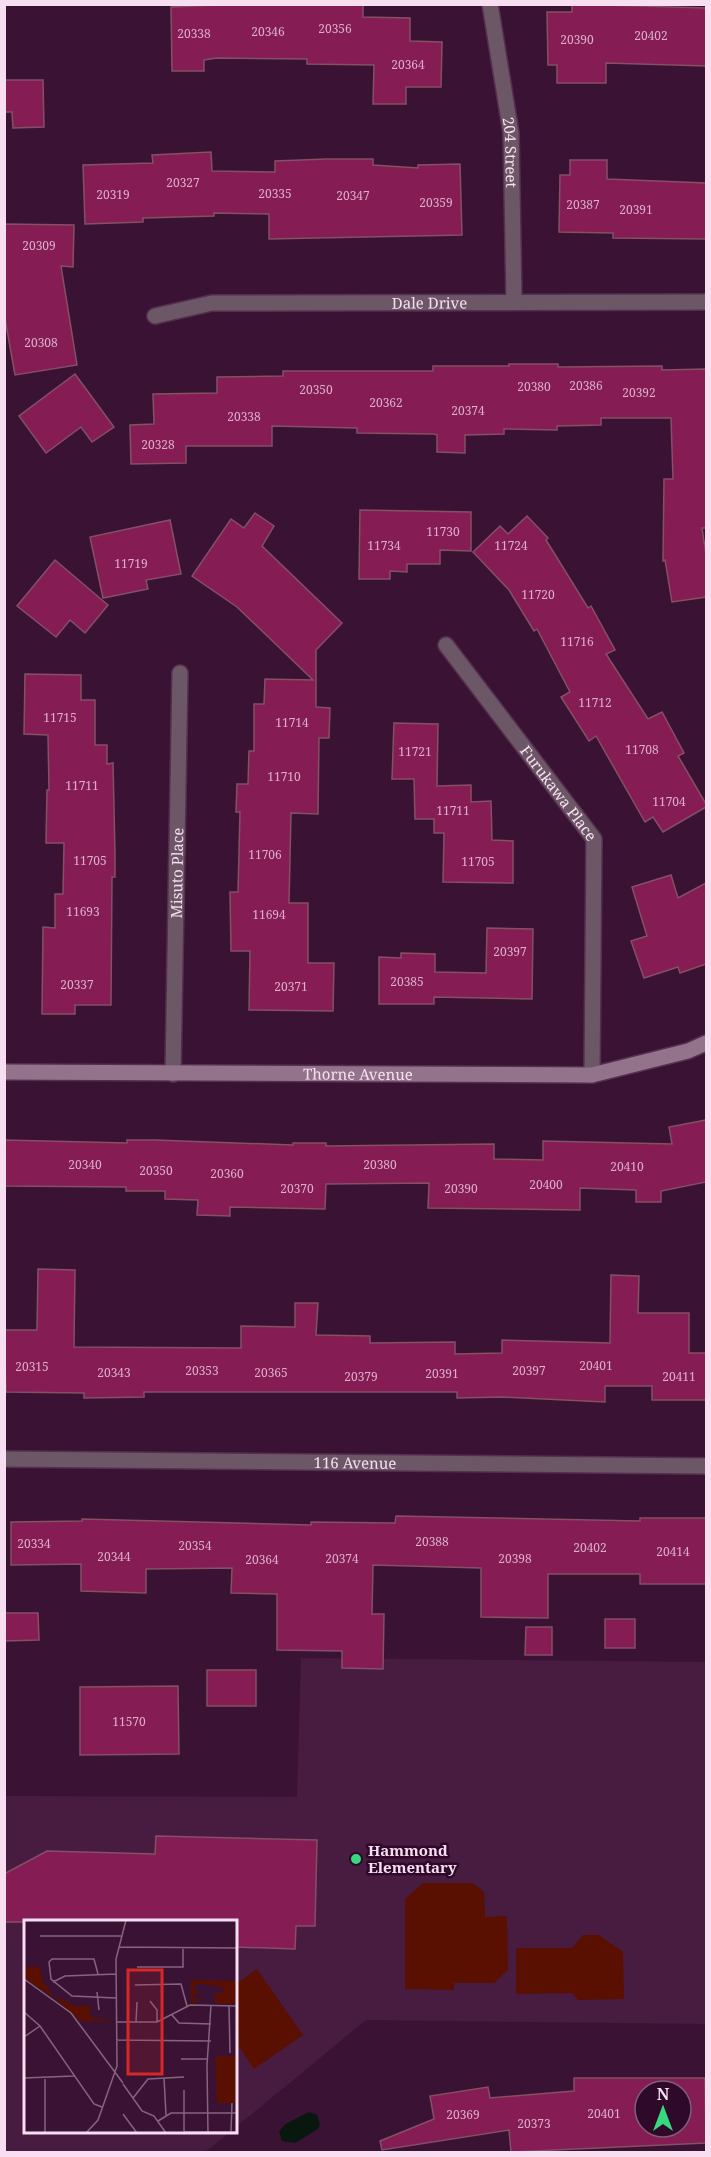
<svg xmlns="http://www.w3.org/2000/svg" width="711" height="2157" font-family="'Noto Serif',serif">
  <style>
    .built { fill: #481b41 }
    .green { fill: #591001 }
    .water { fill: #09180e }
    .building { fill: #851c53; stroke: #854f66; stroke-width: 1.5; fill-rule: evenodd }
    .lines { fill: none; stroke-linecap: round; stroke-linejoin: round }
    .street-casing { stroke: #552f4e; stroke-width: 18 }
    .secondary-casing { stroke: #552f4e; stroke-width: 18 }
    .street { stroke: #6b5766; stroke-width: 15 }
    .secondary { stroke: #93738c; stroke-width: 15 }
    .poi-dot { fill: #37d880; stroke: #2f0929; stroke-width: 2 }
    .labels { text-anchor: middle; dominant-baseline: central; stroke-width: 5; stroke-linejoin: round; paint-order: stroke }
    .number-label { font-size: 12px; fill: #dbaeca }
    .street-label { font-size: 15px; fill: #f8def1; stroke: #2f0929 }
    .poi-label { font-size: 15px; font-weight: bold; fill: #f8def1; stroke: #2f0929; text-anchor: start }
    .inset-road { fill: none; stroke: #866480; stroke-width: 1.5 }
    .view { fill: #d62828; fill-opacity: 0.15; stroke: #d62828; stroke-width: 3 }
    .inset-edge { fill: none; stroke: #f8def1; stroke-width: 3 }
  </style>
  <rect width="100%" height="100%" fill="#3a1334"/>
  <polygon class="built" points="301,1658 706,1662 706,2024 366,2020 236,2127 236,1922 26,1922 26,2132 230,2132 205,2152 5,2152 5,1796 297,1797"/>
  <g class="green">
    <polygon points="423,1883 473,1883 484,1892 485,1917 507,1916 508,1970 494,1983 454,1983 454,1990 405,1989 405,1899"/>
    <polygon points="583,1935 599,1935 623,1952 624,1999 578,2000 572,1993 516,1994 516,1948 572,1948"/>
    <polygon points="257,1969 303,2035 254,2069 236,2042 236,1984"/>
  </g>
  <polygon class="water" points="309,2112 317,2115 320,2125 318,2129 295,2143 282,2141 279,2132 285,2124"/>
  <g class="building">
    <polygon points="239,4 363,4 363,17 410,18 410,41 442,42 441,87 406,87 406,104 373,104 374,65 307,64 307,59 217,58 204,60 204,71 172,71 171,7"/>
    <polygon points="572,4 706,8 706,66 606,63 606,83 557,83 557,65 548,65 547,12 572,12"/>
    <polygon points="4,80 43,80 44,127 13,128 12,112 4,112"/>
    <polygon points="211,152 212,171 275,172 275,161 326,159 373,159 373,165 418,168 418,165 460,164 462,235 269,239 269,214 214,213 214,216 143,218 143,222 85,224 83,165 153,163 152,155"/>
    <polygon points="570,160 607,160 607,179 706,183 706,239 613,238 613,233 559,232 560,175 570,175"/>
    <polygon points="4,224 74,225 73,267 61,266 77,365 15,375 4,313"/>
    <polygon points="509,364 558,364 558,367 662,366 662,370 706,369 706,528 702,528 706,554 706,597 672,602 665,560 663,561 664,479 673,479 671,418 601,418 601,425 557,426 557,430 504,429 504,434 465,435 465,453 437,452 437,435 434,434 357,433 357,428 272,426 272,446 186,446 186,463 131,464 130,425 154,424 153,394 217,393 217,377 283,376 283,371 433,371 433,366 509,366"/>
    <polygon points="75,374 114,427 92,442 81,427 46,453 19,416"/>
    <polygon points="360,510 471,512 471,551 440,550 440,564 407,564 407,572 390,571 390,579 359,579"/>
    <polygon points="255,513 274,526 262,546 342,623 316,650 316,707 330,708 329,738 319,738 318,814 291,813 289,903 308,903 308,963 334,963 333,1011 249,1010 250,951 231,951 230,892 238,892 240,812 236,812 237,784 248,784 249,751 254,751 254,704 264,704 265,679 313,680 237,607 192,576 231,519 244,528"/>
    <polygon points="527,516 548,538 546,540 588,608 591,606 615,650 606,654 648,719 662,712 684,753 678,756 706,804 706,807 663,832 653,817 645,822 596,736 589,741 561,697 570,692 537,629 534,631 509,590 473,552 500,526 508,534"/>
    <polygon points="170,520 181,574 146,580 148,589 103,598 90,537"/>
    <polygon points="55,560 108,605 85,633 70,620 56,637 17,606"/>
    <polygon points="25,674 81,675 81,700 95,700 95,745 107,745 107,764 113,763 115,854 115,877 112,877 111,1005 75,1005 75,1014 42,1014 43,927 55,928 55,894 63,894 64,843 46,843 47,790 49,790 48,735 24,734"/>
    <polygon points="394,723 438,724 437,786 471,785 471,802 491,801 492,840 513,841 513,883 443,882 444,833 434,833 434,819 415,819 414,779 392,779"/>
    <polygon points="671,875 678,898 706,883 706,964 680,973 678,967 644,978 631,941 647,936 632,887"/>
    <polygon points="487,928 533,929 532,999 434,997 434,1004 379,1004 379,957 401,958 401,953 435,954 435,972 486,973"/>
    <polygon points="706,1120 706,1182 661,1191 661,1202 636,1202 636,1190 580,1188 580,1210 428,1208 429,1183 326,1184 325,1209 230,1207 230,1216 197,1215 198,1200 165,1199 165,1191 126,1191 126,1187 4,1186 4,1140 127,1143 127,1140 155,1140 293,1145 293,1143 326,1143 326,1146 494,1144 494,1159 543,1160 543,1141 672,1144 669,1127"/>
    <polygon points="38,1269 75,1270 74,1347 241,1348 241,1326 295,1327 295,1303 318,1303 316,1335 370,1336 370,1343 455,1342 455,1354 502,1353 502,1340 610,1343 611,1275 639,1276 638,1313 689,1313 689,1353 706,1353 706,1400 652,1400 652,1386 605,1386 605,1402 501,1397 457,1398 457,1392 144,1392 144,1397 84,1398 84,1393 6,1392 4,1330 37,1330"/>
    <polygon points="396,1516 640,1521 640,1518 706,1518 706,1584 640,1584 640,1574 548,1574 548,1618 481,1617 481,1568 373,1565 372,1614 384,1614 383,1669 342,1668 342,1651 277,1650 277,1594 231,1593 232,1568 146,1569 146,1593 81,1591 81,1564 11,1565 11,1522 82,1521 82,1519 311,1525 311,1522 395,1523"/>
    <polygon points="4,1613 38,1613 39,1640 4,1641"/>
    <rect x="605" y="1619" width="30" height="29"/>
    <polygon points="526,1627 552,1627 552,1655 525,1655"/>
    <rect x="207" y="1670" width="49" height="36"/>
    <polygon points="178,1686 179,1754 80,1755 80,1687"/>
    <polygon points="156,1836 317,1840 315,1926 296,1926 295,1949 236,1947 236,1922 4,1922 4,1874 47,1851 155,1854"/>
    <path d="M574,2078H705L706,2143L511,2152L509,2130L382,2150L380,2141L434,2119L430,2096L488,2087L490,2098L574,2091ZM645,2091H681V2127H645Z"/>
  </g>
  <g class="lines">
    <g class="street-casing">
      <g id="street">
        <path id="s1" d="M490,4L511,133L514,302"/>
        <path id="s2" d="M155,316L212,303L706,302"/>
        <path id="s3" d="M446,645L594,839L592,1075"/>
        <path id="s4" d="M173,1074L180,673"/>
        <path id="s5" d="M4,1459L706,1466"/>
      </g>
    </g>
    <g class="secondary-casing">
      <g id="secondary">
        <path id="s6" d="M4,1072L592,1075L688,1051L706,1043"/>
      </g>
    </g>
    <use href="#street" class="street"/>
    <use href="#secondary" class="secondary"/>
  </g>
  <circle class="poi-dot" cx="356" cy="1859" r="6"/>
  <g class="labels">
    <g class="number-label">
      <text x="335" y="28">20356</text>
      <text x="268" y="31">20346</text>
      <text x="194" y="33">20338</text>
      <text x="651" y="35">20402</text>
      <text x="577" y="39">20390</text>
      <text x="408" y="64">20364</text>
      <text x="183" y="182">20327</text>
      <text x="275" y="193">20335</text>
      <text x="113" y="194">20319</text>
      <text x="353" y="195">20347</text>
      <text x="436" y="202">20359</text>
      <text x="583" y="204">20387</text>
      <text x="636" y="209">20391</text>
      <text x="39" y="245">20309</text>
      <text x="41" y="342">20308</text>
      <text x="586" y="385">20386</text>
      <text x="534" y="386">20380</text>
      <text x="316" y="389">20350</text>
      <text x="639" y="392">20392</text>
      <text x="386" y="402">20362</text>
      <text x="468" y="410">20374</text>
      <text x="244" y="416">20338</text>
      <text x="158" y="444">20328</text>
      <text x="443" y="531">11730</text>
      <text x="384" y="545">11734</text>
      <text x="511" y="545">11724</text>
      <text x="131" y="563">11719</text>
      <text x="538" y="594">11720</text>
      <text x="577" y="641">11716</text>
      <text x="595" y="702">11712</text>
      <text x="60" y="717">11715</text>
      <text x="292" y="722">11714</text>
      <text x="642" y="749">11708</text>
      <text x="415" y="751">11721</text>
      <text x="284" y="776">11710</text>
      <text x="82" y="785">11711</text>
      <text x="669" y="801">11704</text>
      <text x="453" y="810">11711</text>
      <text x="265" y="854">11706</text>
      <text x="90" y="860">11705</text>
      <text x="478" y="861">11705</text>
      <text x="83" y="911">11693</text>
      <text x="269" y="914">11694</text>
      <text x="510" y="951">20397</text>
      <text x="407" y="981">20385</text>
      <text x="77" y="984">20337</text>
      <text x="291" y="986">20371</text>
      <text x="85" y="1164">20340</text>
      <text x="380" y="1164">20380</text>
      <text x="627" y="1166">20410</text>
      <text x="156" y="1170">20350</text>
      <text x="227" y="1173">20360</text>
      <text x="546" y="1184">20400</text>
      <text x="297" y="1188">20370</text>
      <text x="461" y="1188">20390</text>
      <text x="596" y="1365">20401</text>
      <text x="32" y="1366">20315</text>
      <text x="202" y="1370">20353</text>
      <text x="529" y="1370">20397</text>
      <text x="114" y="1372">20343</text>
      <text x="271" y="1372">20365</text>
      <text x="442" y="1373">20391</text>
      <text x="361" y="1376">20379</text>
      <text x="679" y="1376">20411</text>
      <text x="432" y="1541">20388</text>
      <text x="34" y="1543">20334</text>
      <text x="195" y="1545">20354</text>
      <text x="590" y="1547">20402</text>
      <text x="673" y="1551">20414</text>
      <text x="114" y="1556">20344</text>
      <text x="342" y="1558">20374</text>
      <text x="515" y="1558">20398</text>
      <text x="262" y="1559">20364</text>
      <text x="129" y="1721">11570</text>
      <text x="604" y="2113">20401</text>
      <text x="463" y="2114">20369</text>
      <text x="534" y="2123">20373</text>
    </g>
    <g class="street-label">
      <text stroke="none"><textPath href="#s1" startOffset="150">204 Street</textPath></text>
      <text stroke="none"><textPath href="#s2" startOffset="276">Dale Drive</textPath></text>
      <text stroke="none"><textPath href="#s3" startOffset="186">Furukawa Place</textPath></text>
      <text stroke="none"><textPath href="#s4" startOffset="201">Misuto Place</textPath></text>
      <text stroke="none"><textPath href="#s6" startOffset="354">Thorne Avenue</textPath></text>
      <text stroke="none"><textPath href="#s5" startOffset="351">116 Avenue</textPath></text>
    </g>
    <g class="poi-label">
      <text x="368" y="1850">Hammond<tspan x="368" dy="17">Elementary</tspan></text>
    </g>
  </g>
  <g transform="translate(24 1920)">
    <rect width="213" height="213" fill="#3a1334"/>
    <path d="M0,47H16L18,60L31,78L0,58ZM167,60L213,61V84H192L190,74L200,72L198,67L173,63L170,68L175,73L170,74L169,79L179,78L167,84ZM34,77L51,86H67L65,94L69,98L91,101H56L33,80ZM194,136H213V183H193L191,140Z" fill="#591001"/>
    <path class="inset-road" d="M16,16H97M95,27L213,28M113,47H159V27M74,54L70,39H28L25,42L27,59L48,76L92,78M0,59L47,93L99,163M29,62L41,56L92,54M111,65L157,64L163,86M73,72L75,90M126,81L133,90V102M205,85L206,133M0,92L16,106L70,184L78,187M148,95L155,103L187,104M92,102H133L166,85L213,86M112,102L113,82M0,117L16,106M92,120L187,121M157,139H184M0,158L50,156M140,158L142,195M99,164L118,191L130,196L142,213M160,170V211M109,178L124,159L160,157M99,194L113,213M134,201L147,193H213M160,212H213M207,212L208,183M21,213V159M62,213L74,200L93,146L92,39L102,0M184,213L183,145L187,85"/>
    <path class="view" d="M104,50H138V154H104Z"/>
    <rect width="213" height="213" class="inset-edge"/>
  </g>
  <rect width="711" height="2157" fill="none" stroke="#f8def1" stroke-width="12"/>
  <g transform="translate(663 2109)"><circle r="28" fill="#2f0929" stroke="#7f5e79" stroke-width="1.5"/>
  <path d="M0-4.5L10 22L0 15L-10 22Z" fill="#37d880"/>
  <text y="-9" font-size="16" font-weight="bold" text-anchor="middle" fill="#f8def1">N</text>
  </g>
</svg>
